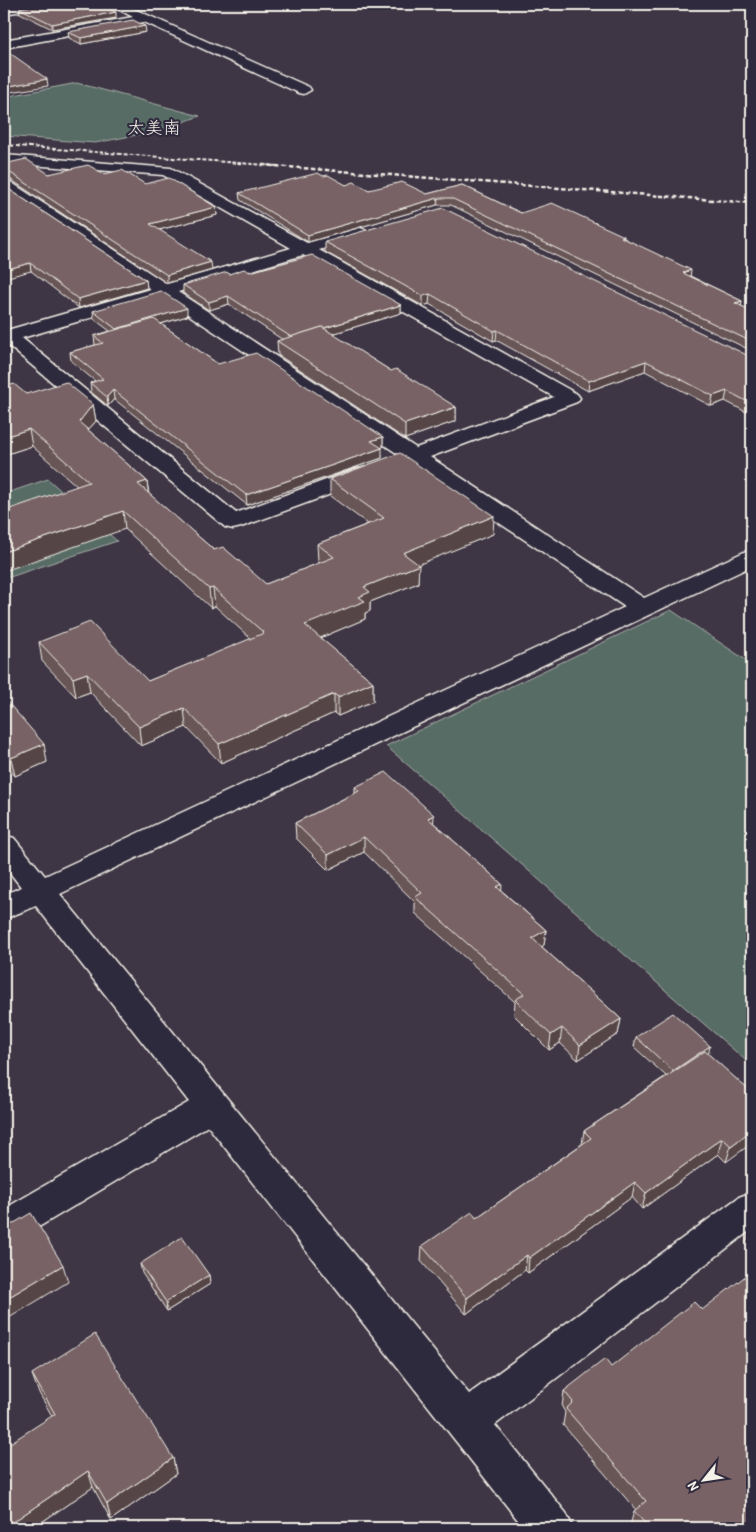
<svg xmlns="http://www.w3.org/2000/svg" width="756" height="1532" font-family="'Patrick Hand','Klee One',sans-serif">
  <style>
    .green { fill: #586c66; stroke: #a6aea7 }
    .lines { fill: none; stroke-linecap: round; stroke-linejoin: round }
    .minor-casing { stroke: #f4f1e8; stroke-width: 3 }
    .minor { fill: #2f2a3d; fill-rule: evenodd }
    .rail-far1 { stroke: #f4f1e8; stroke-width: 2; stroke-dasharray: 4 2; stroke-linecap: butt }
    .rail { stroke: #f4f1e8; stroke-width: 2.5; stroke-dasharray: 4.5 2.5; stroke-linecap: butt }
    .wall { fill: #675457; stroke: #f4f1e8 }
    .shaded-wall { fill: #544547; stroke: #f4f1e8 }
    .building { fill: #786265; stroke: #f4f1e8 }
    .labels { text-anchor: middle; dominant-baseline: central; stroke-width: 4.5; stroke-linejoin: round; paint-order: stroke }
    .far-quarter-label { font-size: 18px; fill: #f4f1e8; stroke: #2f2a3d }
  </style>
  <rect width="100%" height="100%" fill="#3e3545"/>
  <filter id="ink" filterUnits="userSpaceOnUse"><feTurbulence type="fractalNoise" baseFrequency=".02" numOctaves="2"/><feDisplacementMap in="SourceGraphic" scale="10" xChannelSelector="R" yChannelSelector="G"/><feConvolveMatrix kernelMatrix="1 2 1 2 8 2 1 2 1" color-interpolation-filters="sRGB"/></filter>
  <g filter="url(#ink)">
    <g class="green">
      <polygon points="77,83 200,116 157,131 95,143 4,136 4,97"/>
      <polygon points="48,479 117,541 4,579 4,494"/>
      <polygon points="671,610 752,664 752,1066 386,746"/>
    </g>
    <g class="lines">
      <g class="minor-casing">
        <g id="minor">
          <polygon points="27,4 53,4 47,7 4,14 4,8"/>
          <polygon points="108,4 123,4 309,87 311,90 304,94 299,93 144,22 4,48 4,40 133,17"/>
          <path d="M4,155L171,168L307,243L360,228L366,230L368,233L366,236L319,250L577,394L580,398L577,402L430,457L644,598L744,552L752,550V566L60,894L469,1394L739,1197L752,1192V1229L495,1425L566,1513L573,1528H524L208,1126L17,1240L4,1244V1209L189,1102L36,906L4,919V895L21,887L4,865V835L14,838L45,876L625,607L411,464L402,466L395,464L391,460L398,454L162,297L22,338L236,513L356,469L364,468L372,469L375,474L372,479L241,527L233,529L225,527L4,342V331L150,289L4,191V180L9,181L167,284L291,248L163,175L4,163ZM303,255L554,397L416,448L178,292Z"/>
        </g>
      </g>
      <use href="#minor" class="minor"/>
      <polyline class="rail-far1" points="4,145 278,166"/>
      <polyline class="rail" points="262,165 752,203"/>
    </g>
    <g class="wall">
      <polygon points="19,8 116,18 52,29 20,13"/>
      <polygon points="68,32 146,32 81,44 69,38"/>
      <polygon points="4,164 49,174 104,174 145,184 216,207 217,215 159,230 212,270 167,283 10,179 4,179"/>
      <polygon points="323,176 346,185 369,190 427,194 462,185 521,213 624,236 624,238 690,276 742,301 741,306 752,311 752,351 451,205 437,205 308,242 240,200 239,193"/>
      <polygon points="4,186 146,280 147,288 79,308 31,271"/>
      <polygon points="325,242 751,359 752,360 752,415 725,401 711,406 645,371 588,391 496,340 493,341 429,304 423,306 325,252"/>
      <polygon points="250,272 401,305 401,313 332,334 391,371 456,407 456,421 405,439 278,355 277,341 283,340 229,304 209,310 183,293 183,285 229,274"/>
      <polygon points="93,311 187,316 161,324 218,364 383,437 383,447 381,447 382,458 247,505 114,399 108,406 91,392 90,383 95,381 71,361 70,352 95,345 94,336 110,331 94,319"/>
      <polygon points="4,387 26,394 93,404 96,421 88,430 147,481 149,494 214,550 266,584 319,563 318,561 317,544 368,524 330,496 330,479 493,534 418,564 418,583 370,602 370,611 365,613 365,619 320,638 373,682 373,701 338,716 334,713 221,763 186,727 141,746 90,692 76,697 42,661 39,642 148,681 251,639 215,606 211,608 125,529 32,446 4,455"/>
      <polygon points="4,698 47,762 15,776 4,762"/>
      <polygon points="355,787 434,823 502,884 501,890 546,930 544,945 542,947 621,1019 618,1034 578,1060 560,1043 549,1050 514,1015 515,1002 415,913 415,902 364,852 328,870 296,838 295,823 355,793"/>
      <polygon points="636,1037 708,1054 752,1093 726,1162 718,1154 642,1209 632,1197 528,1273 525,1270 466,1314 421,1261 422,1246 476,1218 582,1144 584,1131 666,1076 634,1047"/>
      <polygon points="752,1224 752,1249 746,1242 751,1226"/>
      <polygon points="140,1264 209,1275 210,1284 167,1311 142,1273"/>
      <polygon points="32,1374 173,1458 176,1474 111,1520 93,1487 33,1528 4,1528 52,1416 38,1391"/>
      <polygon points="564,1391 752,1528 632,1528 630,1526 634,1511 636,1510 563,1425 565,1412 562,1407"/>
    </g>
    <g class="shaded-wall">
      <polygon points="5,4 18,4 6,6"/>
      <polygon points="116,12 116,18 52,29 52,24"/>
      <polygon points="145,26 146,32 81,44 81,38"/>
      <polygon points="47,79 48,86 4,93 4,87"/>
      <polygon points="438,198 437,205 308,242 308,235"/>
      <polygon points="216,207 217,215 151,232 150,224"/>
      <polygon points="211,262 212,270 167,283 167,275"/>
      <polygon points="30,263 31,271 4,278 4,270"/>
      <polygon points="691,270 690,278 683,273"/>
      <polygon points="146,280 147,288 79,308 78,299"/>
      <polygon points="430,294 429,304 423,306 423,296"/>
      <polygon points="228,296 229,304 209,310 209,302"/>
      <polygon points="742,301 741,309 735,303"/>
      <polygon points="401,305 401,313 292,346 292,338"/>
      <polygon points="187,308 187,316 117,337 116,329"/>
      <polygon points="497,330 496,340 493,341 494,331"/>
      <polygon points="646,361 645,371 588,391 589,381"/>
      <polygon points="113,390 114,399 108,406 107,397"/>
      <polygon points="727,391 725,401 711,406 713,396"/>
      <polygon points="93,404 96,421 81,438 79,422"/>
      <polygon points="456,407 456,421 405,439 405,424"/>
      <polygon points="29,429 32,446 4,455 4,437"/>
      <polygon points="383,437 383,447 371,451 371,441"/>
      <polygon points="382,448 382,458 247,505 246,495"/>
      <polygon points="147,481 149,499 138,484"/>
      <polygon points="123,511 125,529 4,571 4,552"/>
      <polygon points="494,516 493,534 403,571 403,553"/>
      <polygon points="419,565 418,583 370,602 370,611 365,613 365,619 306,644 305,625 359,597 364,587"/>
      <polygon points="213,588 215,606 211,608 209,589"/>
      <polygon points="87,673 90,692 76,697 73,678"/>
      <polygon points="373,682 373,701 338,716 338,697"/>
      <polygon points="334,694 334,713 221,763 219,744"/>
      <polygon points="184,708 186,727 141,746 139,727"/>
      <polygon points="44,744 47,762 15,776 11,758"/>
      <polygon points="434,815 433,830 428,818"/>
      <polygon points="364,837 364,852 328,870 328,855"/>
      <polygon points="502,884 501,899 497,887"/>
      <polygon points="546,930 544,945 531,954 532,938"/>
      <polygon points="621,1019 618,1034 578,1060 580,1045"/>
      <polygon points="562,1028 560,1043 549,1050 551,1035"/>
      <polygon points="710,1046 708,1056 671,1080 673,1071"/>
      <polygon points="752,1130 752,1143 726,1162 731,1146"/>
      <polygon points="722,1138 718,1154 642,1209 646,1193"/>
      <polygon points="635,1182 632,1197 528,1273 529,1258"/>
      <polygon points="527,1255 525,1270 466,1314 467,1298"/>
      <polygon points="63,1265 68,1282 4,1321 4,1300"/>
      <polygon points="209,1275 210,1284 167,1311 166,1302"/>
      <polygon points="173,1458 176,1474 111,1520 107,1504"/>
      <polygon points="88,1471 93,1487 33,1528 4,1528"/>
    </g>
    <g class="building">
      <polygon points="43,4 95,4 116,12 52,24 19,8"/>
      <polygon points="133,20 145,26 81,38 68,32"/>
      <polygon points="4,49 47,79 4,87"/>
      <polygon points="26,159 49,174 88,165 104,174 122,170 145,184 169,178 216,207 150,224 211,262 167,275 9,172 4,171 4,164"/>
      <polygon points="318,173 323,176 328,175 346,185 354,182 369,190 402,182 427,194 462,185 521,213 552,203 624,236 621,237 691,270 683,273 742,301 735,303 752,311 752,342 451,198 438,198 308,235 239,193"/>
      <polygon points="4,186 146,280 78,299 30,263 4,270"/>
      <polygon points="443,208 751,357 748,358 752,360 752,404 727,391 713,396 646,361 589,381 497,330 494,331 430,294 423,296 325,242"/>
      <polygon points="312,255 401,305 324,328 322,327 291,337 228,296 209,302 183,285 227,272 229,274 244,269 250,272"/>
      <polygon points="161,291 187,308 116,329 93,311"/>
      <polygon points="154,319 218,364 256,353 383,437 371,441 382,448 246,495 113,390 107,397 90,383 103,379 70,352 103,343 94,336"/>
      <polygon points="322,327 391,371 396,369 456,407 405,424 277,341"/>
      <polygon points="66,382 93,404 79,422 147,481 138,484 214,550 223,547 266,584 334,557 317,544 384,518 330,479 400,453 494,516 403,553 419,565 364,587 370,592 359,597 365,601 305,625 373,682 338,697 334,694 219,744 184,708 139,727 87,673 73,678 39,642 90,622 148,681 264,633 213,588 209,589 123,511 4,552 4,511 89,482 29,429 4,437 4,387 14,384 26,394"/>
      <polygon points="4,698 44,744 11,758 4,749"/>
      <polygon points="386,772 434,815 428,818 502,884 497,887 546,930 532,938 621,1019 580,1045 562,1028 551,1035 515,1000 524,994 415,897 422,893 364,837 328,855 295,823 359,791 355,787"/>
      <polygon points="673,1013 710,1046 673,1071 636,1037"/>
      <polygon points="705,1051 752,1093 752,1130 731,1146 722,1138 646,1193 635,1182 529,1258 527,1255 467,1298 422,1246 472,1212 476,1218 591,1138 584,1131"/>
      <polygon points="31,1213 63,1265 4,1300 4,1229"/>
      <polygon points="182,1237 209,1275 166,1302 140,1264"/>
      <polygon points="752,1271 752,1528 649,1528 634,1511 646,1501 566,1409 573,1402 564,1391 605,1359 611,1367 694,1302 702,1310"/>
      <polygon points="95,1334 173,1458 107,1504 88,1471 4,1528 4,1447 55,1414 32,1374"/>
      <polygon points="210,1523 213,1528 204,1528"/>
    </g>
  </g>
  <g class="labels">
    <g class="far-quarter-label">
      <text x="154" y="127">太美南</text>
    </g>
  </g>
  <rect width="756" height="1532" fill="none" stroke="#2f2a3d" stroke-width="20"/>
  <rect x="10" y="10" width="736" height="1512" fill="none" stroke="#f4f1e8" stroke-width="2" filter="url(#ink)"/>
  <g transform="translate(704 1480) rotate(240)" stroke="#2f2a3d" stroke-width="4" paint-order="stroke">
  <path d="M0-4L9 19L0 12L-9 19Z" fill="#f4f1e8"/>
  <text y="-8" font-size="14" font-weight="bold" text-anchor="middle" fill="#f4f1e8">N</text>
  </g>
</svg>
